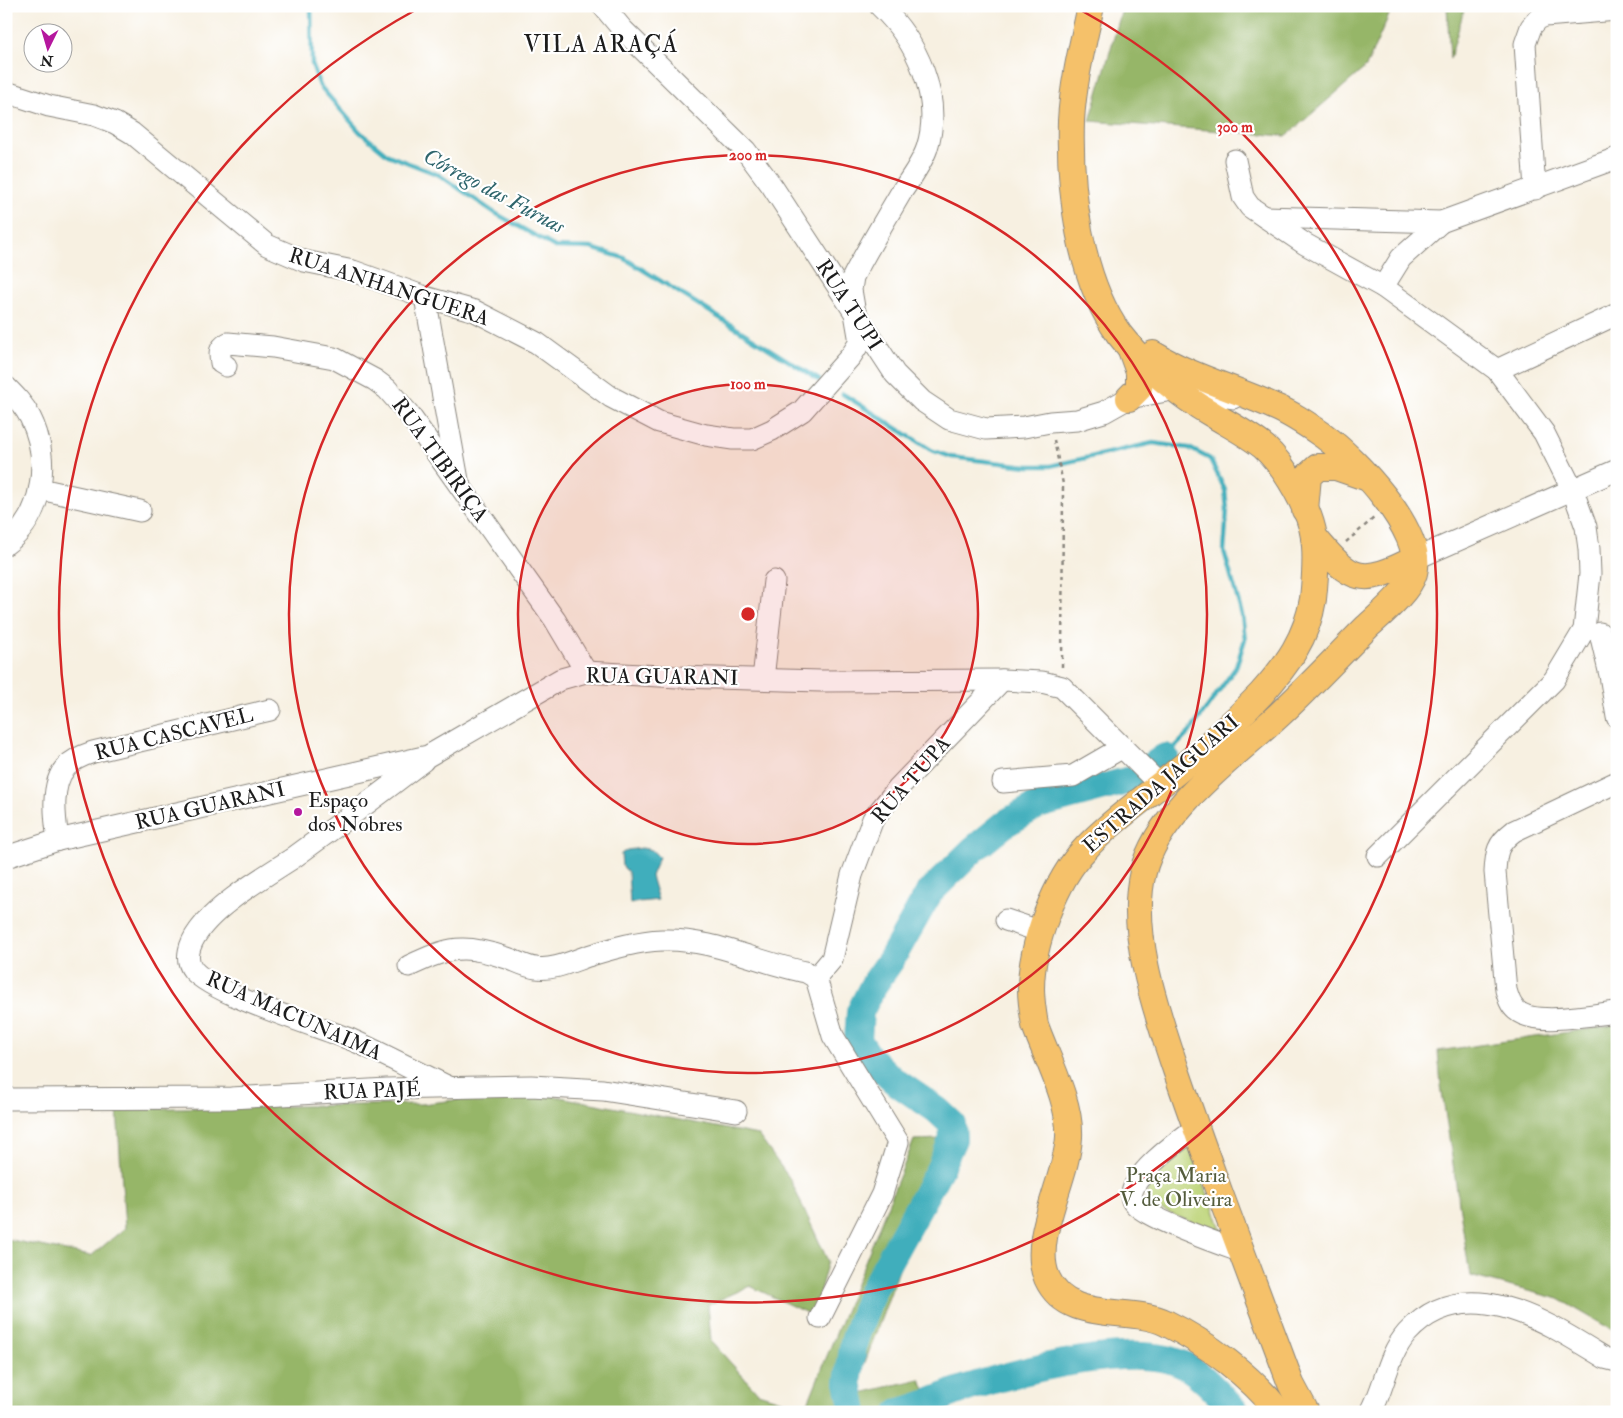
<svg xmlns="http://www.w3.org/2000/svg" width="1623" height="1418" font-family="'IM FELL Double Pica',serif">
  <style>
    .green { fill: #bdd478; stroke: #6c784a }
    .forest { fill: #96b668; stroke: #596942 }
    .water { fill: #3faebc; stroke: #2e656c }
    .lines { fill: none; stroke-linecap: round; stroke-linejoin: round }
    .stream { stroke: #3faebc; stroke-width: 4.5 }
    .river { stroke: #3faebc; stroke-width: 28 }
    .minor-casing { stroke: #8a867e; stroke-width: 23 }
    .major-casing { stroke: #8a867e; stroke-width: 28 }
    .path { stroke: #8a867e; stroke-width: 2.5; stroke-dasharray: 4 4; stroke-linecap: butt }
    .minor { stroke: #fff; stroke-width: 21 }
    .major { stroke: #f5c16b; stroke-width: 26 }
    .ring { fill: none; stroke: #d62828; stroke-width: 2.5 }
    .poi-dot { fill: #b5179e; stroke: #fff; stroke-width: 2 }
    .labels { text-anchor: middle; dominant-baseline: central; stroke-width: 4.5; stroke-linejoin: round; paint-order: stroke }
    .street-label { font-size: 21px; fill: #1c1c1c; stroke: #fff }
    .poi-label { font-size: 21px; fill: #1c1c1c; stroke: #fff; text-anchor: start }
    .park-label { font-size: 21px; fill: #545c3c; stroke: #fff }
    .water-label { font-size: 22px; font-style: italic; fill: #2e656c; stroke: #fff }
    .quarter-label { font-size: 24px; letter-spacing: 1px; fill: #1c1c1c; stroke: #fff }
    .centre { fill: #d62828; stroke: #fff; stroke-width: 2.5 }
    .ring-label { font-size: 15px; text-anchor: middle; font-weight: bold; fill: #d62828; stroke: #fff; stroke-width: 4.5; stroke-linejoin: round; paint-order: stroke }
  </style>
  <rect width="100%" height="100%" fill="#fff"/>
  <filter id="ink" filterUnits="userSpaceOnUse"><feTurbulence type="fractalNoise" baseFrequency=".02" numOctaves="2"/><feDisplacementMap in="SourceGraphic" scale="10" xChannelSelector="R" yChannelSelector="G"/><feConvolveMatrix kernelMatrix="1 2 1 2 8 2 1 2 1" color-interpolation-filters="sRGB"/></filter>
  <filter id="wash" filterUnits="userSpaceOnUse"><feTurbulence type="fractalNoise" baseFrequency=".0096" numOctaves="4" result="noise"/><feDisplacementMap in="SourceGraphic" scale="20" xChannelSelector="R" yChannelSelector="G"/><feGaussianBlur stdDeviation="1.12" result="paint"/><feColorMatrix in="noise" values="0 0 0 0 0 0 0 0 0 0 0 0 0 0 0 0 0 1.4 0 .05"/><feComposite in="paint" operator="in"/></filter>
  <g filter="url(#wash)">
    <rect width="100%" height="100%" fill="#f7f0e1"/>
    <polygon class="green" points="1189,1145 1223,1234 1161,1210 1146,1196 1152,1176"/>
    <g class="forest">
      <polygon points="1123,6 1393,6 1366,67 1286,136 1090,121"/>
      <polygon points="1447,6 1465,6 1450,59"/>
      <polygon points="1617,1025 1617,1330 1614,1331 1559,1299 1470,1276 1441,1085 1438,1051"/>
      <polygon points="529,1091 758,1135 790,1179 828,1261 813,1316 750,1286 708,1305 711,1341 758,1393 806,1408 914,1140 941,1139 940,1159 853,1395 920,1379 936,1412 6,1412 6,1239 91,1256 125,1228 117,1109 422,1104"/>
    </g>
    <polygon class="water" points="642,848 652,850 659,857 651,876 658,900 630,903 628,872 622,866 621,854 627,850"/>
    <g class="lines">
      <g class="stream">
        <polyline points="311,6 312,64 320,86 360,132 388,155 439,175 495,213 555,247 591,248 624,258 819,380"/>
        <polyline points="843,394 931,450 951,457 1027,466 1050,466 1153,443 1189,448 1210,459 1225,490 1227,509 1224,551 1242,615 1245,639 1236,667 1189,733 1165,757"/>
      </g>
      <g class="river">
        <polyline points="854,1412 848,1382 854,1341 872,1291 939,1170 953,1139 952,1124 937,1110 893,1080 869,1057 858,1040 860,1012 873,986 891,960 929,893 974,849 1006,823 1038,805 1134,779 1165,757"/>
        <path d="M899,1412C924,1407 946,1394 970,1387C1020,1371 1143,1338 1189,1368C1207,1379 1221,1397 1236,1412"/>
      </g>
    </g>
  </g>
  <g filter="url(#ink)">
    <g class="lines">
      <g class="minor-casing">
        <g id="minor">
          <polyline points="603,6 623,30 746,151 772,186 895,374 922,401 949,419 986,429 1024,427 1050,422 1077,420 1104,412 1129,398 1177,389 1233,398"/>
          <path d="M6,92L49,106L94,115L115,123L132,133L267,245L304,261L353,271L425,297L475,311L537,343L611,397L659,422L706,435L733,439H752L772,430L802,411L851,356L860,342L851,290L853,277C868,248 885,220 902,191C911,178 922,163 927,148C943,97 917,41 880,6"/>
          <polyline points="1235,160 1243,197 1250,207 1305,244 1383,287 1497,370 1544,433 1573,491 1586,527 1589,549 1590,574 1584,630 1554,680 1378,856"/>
          <polyline points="1535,189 1525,44 1531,27 1538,19 1545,16 1617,10"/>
          <polyline points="1265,217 1441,222 1617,158"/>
          <polyline points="1383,287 1401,258 1441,222"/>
          <polyline points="425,297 458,480"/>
          <path d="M226,366L221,363C219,353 219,348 228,343L273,347L334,358L375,380L387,389L408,413L555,620L586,672"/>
          <polyline points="1497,370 1617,314"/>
          <path d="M6,387C15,396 24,405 30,417C51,458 44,516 6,544"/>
          <polyline points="40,489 140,511"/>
          <polyline points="1415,559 1617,470"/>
          <polyline points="1600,633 1610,675 1617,717"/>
          <polyline points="763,679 774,581"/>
          <path d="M423,761C380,794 337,826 293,858C264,877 217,904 198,932C190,943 184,959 193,970C214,995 317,1026 352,1040C384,1054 415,1071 447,1086"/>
          <polyline points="1003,782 1073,776 1123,747"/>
          <path d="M1617,782L1514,831C1497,844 1496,852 1495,872L1506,990C1508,997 1510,1005 1516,1010C1535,1027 1592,1014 1617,1012"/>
          <path d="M58,840C55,819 50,784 66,767C73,759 84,755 93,752L270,710"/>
          <polyline points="6,857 58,840 428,756 561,679 586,672 678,677 821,681 1002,680 1042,682 1062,687 1160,785"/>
          <polyline points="1006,920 1042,932"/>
          <path d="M409,966C450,947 463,943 507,958C516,961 526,967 536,968C553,971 575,960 591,955C614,948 638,941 662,940C712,938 758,963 806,972L816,978L833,1036L898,1142L882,1194L820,1318"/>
          <polyline points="816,978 832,959 852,875 873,819 898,788 1002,680"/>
          <polyline points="6,1099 231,1098 387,1089 531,1086 603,1090 736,1111"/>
          <path d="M1196,1128C1179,1140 1126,1178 1132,1200C1136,1215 1225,1246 1242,1252"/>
          <path d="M1371,1412C1385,1387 1387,1356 1407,1333C1466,1268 1548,1323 1605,1358L1617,1361"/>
        </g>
      </g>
      <g class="major-casing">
        <g id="major">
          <path d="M1091,6C1083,43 1073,83 1071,121C1069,189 1079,278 1119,334C1141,363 1180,396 1212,414C1230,425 1248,434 1264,447C1285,466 1310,509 1314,537C1317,556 1315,580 1313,599C1307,638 1287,665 1261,694C1227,730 1190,762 1151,792C1129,810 1105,827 1086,848C1055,880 1031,945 1031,989C1031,1001 1033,1013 1035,1025C1047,1059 1071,1102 1069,1137C1067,1179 1030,1239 1047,1278C1068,1325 1129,1305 1166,1323C1207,1343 1251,1376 1279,1412"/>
          <path d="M1153,354C1191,377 1233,388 1273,406C1291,413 1308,425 1324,436C1354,458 1426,532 1414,573C1409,591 1381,614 1367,627C1338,656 1309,687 1279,715C1234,757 1158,810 1143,872C1128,932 1157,1013 1176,1070C1190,1111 1205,1153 1220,1194C1244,1257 1267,1321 1291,1384L1306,1412"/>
          <polyline points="1129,398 1139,388 1139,372 1130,347"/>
          <polyline points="1305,510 1308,476 1318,467 1336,467 1365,477"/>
          <path d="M1314,537C1352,583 1362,586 1415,559"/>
        </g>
      </g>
      <g class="path">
        <polyline points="1054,440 1063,484 1062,668"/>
        <polyline points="1346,542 1374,518"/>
      </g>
      <use href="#minor" class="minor"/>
      <use href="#major" class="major"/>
    </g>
  </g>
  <circle cx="748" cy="614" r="230" fill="#d62828" fill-opacity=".12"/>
  <g class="ring">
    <circle cx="748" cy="614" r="230"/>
    <circle cx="748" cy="614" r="459"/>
    <path d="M1077 8A689 689 0 1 1 419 8"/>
  </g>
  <circle class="poi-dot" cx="298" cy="812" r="5"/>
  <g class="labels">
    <g class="street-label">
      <text transform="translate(389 287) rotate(18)">RUA ANHANGUERA</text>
      <text transform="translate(849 305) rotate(57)">RUA TUPI</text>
      <text transform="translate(440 460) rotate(54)">RUA TIBIRIÇA</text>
      <text transform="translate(662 677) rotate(1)">RUA GUARANI</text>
      <text transform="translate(174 734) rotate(-14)">RUA CASCAVEL</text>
      <text transform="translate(911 780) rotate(-49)">RUA TUPA</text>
      <text transform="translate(1161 784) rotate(-41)">ESTRADA JAGUARI</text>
      <text transform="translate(210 806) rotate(-13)">RUA GUARANI</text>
      <text transform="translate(294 1016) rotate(24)">RUA MACUNAIMA</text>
      <text transform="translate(372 1091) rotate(-2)">RUA PAJÉ</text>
    </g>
    <g class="poi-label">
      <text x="308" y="800">Espaço<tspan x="308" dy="24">dos Nobres</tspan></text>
    </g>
    <g class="park-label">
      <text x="1176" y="1175">Praça Maria<tspan x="1176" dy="24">V. de Oliveira</tspan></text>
    </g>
    <g class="water-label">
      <text transform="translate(494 191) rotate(28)">Córrego das Furnas</text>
    </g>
    <g class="quarter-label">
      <text x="601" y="44">VILA ARAÇÁ</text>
    </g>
  </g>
  <circle cx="748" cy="614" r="8" class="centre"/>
  <g class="ring-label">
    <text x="1235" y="132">300 m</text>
    <text x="748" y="160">200 m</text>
    <text x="748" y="389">100 m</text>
  </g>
  <rect width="1623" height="1418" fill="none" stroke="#fff" stroke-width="25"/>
  <g transform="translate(48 48) rotate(185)"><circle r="24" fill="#ffffff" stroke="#a4a4a4"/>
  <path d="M0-4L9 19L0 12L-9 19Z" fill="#b5179e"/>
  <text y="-8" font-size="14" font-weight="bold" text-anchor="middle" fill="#1c1c1c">N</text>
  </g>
</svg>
